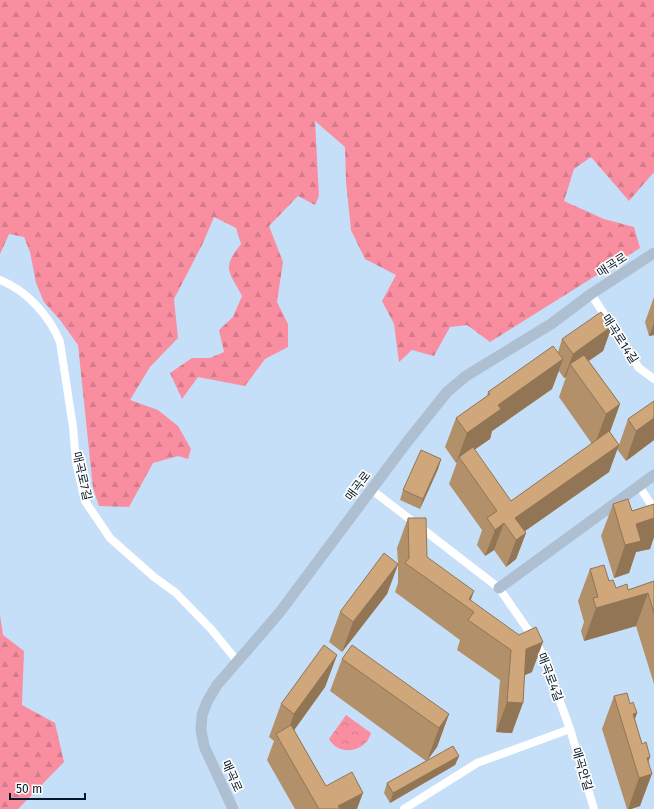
<svg xmlns="http://www.w3.org/2000/svg" width="654" height="809" font-family="'Fira Sans','Noto Sans KR',sans-serif">
  <style>
    .forest { fill: url(#forest-firs) }
    .park { fill: url(#park-crowns) }
    .lines { fill: none; stroke-linecap: round; stroke-linejoin: round }
    .street { stroke: #fff; stroke-width: 8 }
    .secondary { stroke: #aebfd1; stroke-width: 11 }
    .wall { fill: #b29069; fill-rule: evenodd }
    .shaded-wall { fill: #917555 }
    .building { fill: #cfa77a; stroke: #917555 }
    .labels { text-anchor: middle; dominant-baseline: central; stroke-width: 3.5; stroke-linejoin: round; paint-order: stroke }
    .street-label { font-size: 12px; fill: #071727; stroke: #fcfdfc }
  </style>
  <defs>
    <pattern id="forest-firs" width="22" height="20" patternUnits="userSpaceOnUse"><rect width="22" height="20" fill="#fa8ea1"/><path d="M5 1l3.5 6h-7zM16 11l3.5 6h-7z" fill="#d57a8b"/></pattern>
    <pattern id="park-crowns" width="20" height="18" patternUnits="userSpaceOnUse"><rect width="20" height="18" fill="#fa8ea1"/><path d="M2 6a3 3 0 1 1 6 0M12 15a3 3 0 1 1 6 0" fill="none" stroke="#d57a8b"/></pattern>
  </defs>
  <rect width="100%" height="100%" fill="#c5dff9"/>
  <g class="forest">
    <path d="M0,0H654V172L629,201L591,157L574,169L564,201L604,219L634,227L640,248L490,342L467,325L450,327L434,356L412,350L399,362L394,324L382,301L396,275L365,259L351,230L346,182L345,147L315,121L319,196L315,205L298,196L269,226L283,262L277,302L288,324V347L265,359L245,386L198,377L182,399L170,373L192,358H210L224,352L219,330L233,317L242,296C229,271 221,269 241,244L236,228L214,217L203,243L174,299L178,338L150,367L130,400L158,410L178,426L191,449L188,459L178,456L153,463L129,507L99,506L93,488L78,345L60,320L44,302L36,283L30,252L24,237L9,234L0,254Z"/>
    <polygon points="0,615 3,635 24,651 22,705 55,723 64,762 18,809 0,809"/>
  </g>
  <path class="park" d="M346,715L371,733C366,752 339,757 329,739Z"/>
  <g class="lines">
    <g class="street">
      <path d="M0,280C27,291 49,315 60,342L73,427L76,462L85,501L110,538L154,577L176,593L211,629L238,662"/>
      <polyline points="591,294 639,368 654,379"/>
      <polyline points="639,486 654,509"/>
      <polyline points="372,490 499,588 535,640 544,658 570,729 594,809"/>
      <polyline points="404,809 477,763 570,729"/>
    </g>
    <g class="secondary">
      <polyline points="499,588 654,475"/>
      <polyline points="233,809 204,746 201,730 202,715 207,702 217,685 280,612 407,442 447,392 466,376 551,324 591,294 654,253"/>
    </g>
  </g>
  <g class="wall">
    <polygon points="654,297 654,335 649,336 645,322"/>
    <path d="M612,326L603,351L589,361L620,404L610,432L619,445L628,419L654,401V440L626,461L617,449L609,472L525,531L526,533L516,559L506,567L494,550L485,556L477,545L482,530L449,484L457,462L456,463L445,447L456,418L487,396L488,392L558,352L562,339ZM559,371L564,378L566,377L559,397L592,444L511,501L474,450L490,439L492,431L552,389Z"/>
    <polygon points="441,459 438,469 420,509 400,500 403,490"/>
    <polygon points="613,504 632,511 654,504 654,537 650,549 636,552 629,573 614,578 601,536"/>
    <polygon points="408,518 427,557 471,600 532,672 525,675 512,733 496,732 500,680 457,650 460,640 395,592 398,583 398,565 387,594 342,652 329,642 340,612 398,563 397,548"/>
    <polygon points="590,569 609,581 616,588 628,590 654,581 654,684 636,626 584,641 581,631 584,622 578,601"/>
    <polygon points="337,655 325,687 294,730 326,786 357,809 295,809 267,760 274,741 269,737 281,704"/>
    <polygon points="342,659 449,714 437,747 427,760 459,756 455,765 390,803 384,793 387,783 426,761 330,691"/>
    <polygon points="614,696 630,704 637,713 635,719 642,744 650,757 648,763 640,806 631,809 627,809 602,729"/>
  </g>
  <g class="shaded-wall">
    <polygon points="654,323 654,335 649,336"/>
    <polygon points="612,326 603,351 575,370 570,364 566,377 564,378 573,354"/>
    <polygon points="563,359 552,389 492,431 490,439 461,459 459,457 457,462 456,463 467,433 498,405"/>
    <polygon points="620,404 608,437 594,446 606,414"/>
    <polygon points="654,418 654,440 626,461 636,431"/>
    <polygon points="619,445 609,472 515,538 515,518"/>
    <polygon points="441,459 438,469 420,509 423,499"/>
    <polygon points="654,518 654,537 650,549 636,552 629,573 614,578 625,545 636,524"/>
    <polygon points="504,523 494,550 485,556 495,530"/>
    <polygon points="526,533 516,559 506,567 516,540"/>
    <polygon points="398,564 387,594 342,652 353,622"/>
    <polygon points="474,591 468,608 469,599"/>
    <polygon points="648,593 636,626 584,641 596,608"/>
    <polygon points="543,642 532,672 516,679 526,649"/>
    <polygon points="337,655 325,687 282,747 294,714"/>
    <polygon points="507,702 523,703 512,733 496,732"/>
    <polygon points="637,713 627,739 633,714"/>
    <polygon points="449,714 437,747 427,761 439,728"/>
    <polygon points="459,756 455,765 390,803 393,793"/>
    <polygon points="650,757 643,776 652,774 640,806 631,809 628,809 639,778 647,758"/>
    <polygon points="363,793 357,809 337,809 338,806"/>
  </g>
  <g class="building">
    <polygon points="601,312 612,326 573,354 562,339"/>
    <polygon points="553,346 563,359 498,405 501,409 467,433 456,418 490,394 488,392"/>
    <polygon points="584,355 620,404 606,414 570,364"/>
    <polygon points="654,401 654,418 636,431 628,419"/>
    <polygon points="609,431 619,445 515,518 526,533 516,540 504,523 495,530 487,518 497,511 459,457 473,447 511,501"/>
    <polygon points="421,450 441,459 423,499 403,490"/>
    <polygon points="628,499 632,511 654,504 654,518 636,524 641,541 625,545 613,504"/>
    <polygon points="408,518 426,518 427,557 474,591 469,599 519,635 536,627 543,642 526,649 523,703 507,702 511,650 468,620 474,612 405,563 409,558"/>
    <polygon points="384,553 398,564 353,622 340,612"/>
    <polygon points="604,565 609,581 613,580 616,588 627,584 628,590 654,581 654,613 648,593 596,608 593,598 598,597 590,569"/>
    <polygon points="324,645 337,655 294,714 281,704"/>
    <polygon points="352,645 449,714 439,728 342,659"/>
    <polygon points="627,693 630,704 633,702 637,713 633,714 642,744 646,742 650,757 647,758 652,774 639,778 614,696"/>
    <polygon points="291,725 326,786 352,772 363,793 338,806 340,809 319,809 276,734"/>
    <polygon points="453,746 459,756 393,793 387,783"/>
  </g>
  <g class="labels">
    <g class="street-label">
      <text transform="translate(612 265) rotate(-33)">매곡로</text>
      <text transform="translate(620 339) rotate(57)">매곡로14길</text>
      <text transform="translate(82 476) rotate(77)">매곡로7길</text>
      <text transform="translate(358 486) rotate(-53)">매곡로</text>
      <text transform="translate(550 677) rotate(69)">매곡로4길</text>
      <text transform="translate(582 769) rotate(73)">매곡안길</text>
      <text transform="translate(232 776) rotate(66)">매곡로</text>
    </g>
  </g>
  <path d="M10 793v6h75v-6" fill="none" stroke="#071727" stroke-width="2"/>
  <text x="16" y="793" font-size="12" fill="#071727" stroke="#fcfdfc" stroke-width="3" paint-order="stroke">50 m</text>
</svg>
